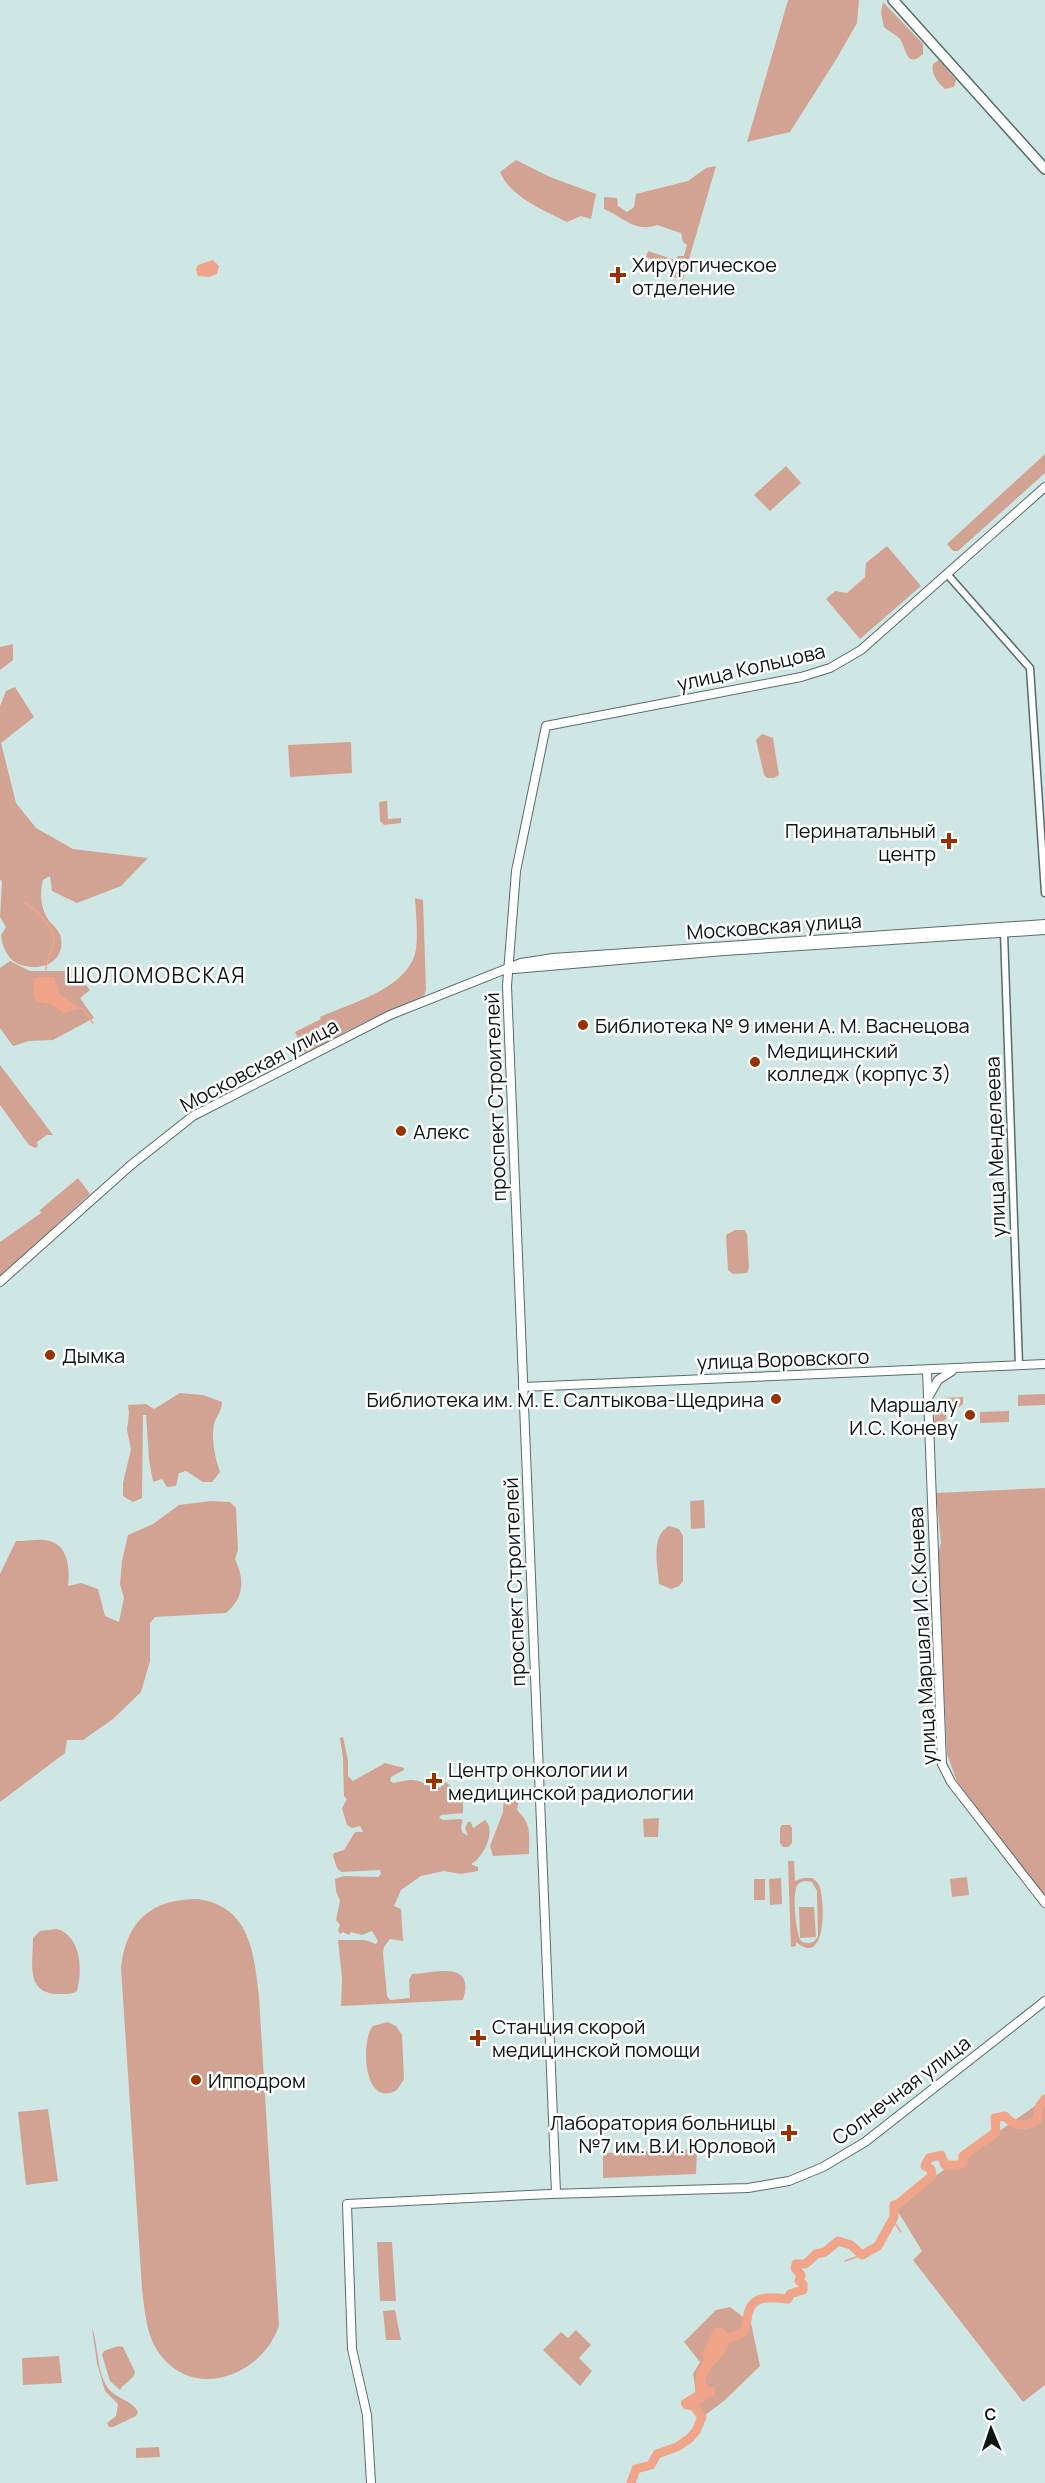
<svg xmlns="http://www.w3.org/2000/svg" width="1045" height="2483" font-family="Manrope,sans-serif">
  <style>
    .green { fill: #d2a392; fill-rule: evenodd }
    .water { fill: #f0a489 }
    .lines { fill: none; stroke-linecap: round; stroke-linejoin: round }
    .stream { stroke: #f0a489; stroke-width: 1.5 }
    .river { stroke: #f0a489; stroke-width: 9 }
    .minor-casing { stroke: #576d6b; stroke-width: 9 }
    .major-casing { stroke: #576d6b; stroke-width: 10 }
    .highway-casing { stroke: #576d6b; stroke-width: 12 }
    .minor { stroke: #fff; stroke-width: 6 }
    .major { stroke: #fff; stroke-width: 8 }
    .highway { stroke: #fff; stroke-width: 9 }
    .poi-dot { fill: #983300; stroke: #fff; stroke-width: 2 }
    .labels { text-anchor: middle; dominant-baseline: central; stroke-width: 5; stroke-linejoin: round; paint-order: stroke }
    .poi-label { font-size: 20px; fill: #0c1514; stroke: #fff; text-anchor: start }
    .street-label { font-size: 20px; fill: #0c1514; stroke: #fff }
    .neighbourhood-label { font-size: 21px; letter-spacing: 1.5px; fill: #0c1514; stroke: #fff }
  </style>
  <rect width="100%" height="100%" fill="#cfe7e4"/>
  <g class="green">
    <polygon points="788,0 859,0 857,23 837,58 790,132 747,142"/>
    <path d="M883,2L923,44V54C906,70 906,47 900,39C897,35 888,31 884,27L881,13Z"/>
    <path d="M939,60L956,80L954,87L945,89C937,82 931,74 933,64Z"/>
    <path d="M516,160L550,177L596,194L591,219L581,216L567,222C544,210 510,197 500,172Z"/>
    <path d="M716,166L683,280L672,277L669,267L646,257L648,251L675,260L678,256H684L687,245L683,242L681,233L657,225C635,233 623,217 604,209V197L617,198L618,206L627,212L634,207L636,194L688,181L706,168Z"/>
    <polygon points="1045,454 1045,473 958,551 953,551 947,544"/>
    <polygon points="786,466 801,483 770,511 754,495"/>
    <polygon points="887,546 921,586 860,639 826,599 835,591 847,593 865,577 866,563"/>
    <polygon points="13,644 13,660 0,670 0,647"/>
    <path d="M15,687L34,717L1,743L16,803L36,828L73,849L148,858L121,886L77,903L52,891L50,876L43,880C40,892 40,904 46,916C52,927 64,930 61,948C57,969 27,972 12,960C5,953 2,944 1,935L6,927L0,917L2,882L0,879V706L6,691Z"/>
    <polygon points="762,734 773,738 779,775 774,778 767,778 764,775 756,740"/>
    <polygon points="351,742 352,773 290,777 288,745"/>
    <polygon points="387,801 388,819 401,818 401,823 384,825 380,821 379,802"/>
    <path d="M415,898L423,900L426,990L424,996L365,1022L305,1053L295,1032L321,1019L320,1017C351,1003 410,988 416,949C418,933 416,915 415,898Z"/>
    <polygon points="10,961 30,971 68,971 72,968 90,990 80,998 94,1018 53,1040 29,1041 13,1046 0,1028 0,968"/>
    <polygon points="0,1065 53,1135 47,1135 37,1142 38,1146 35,1148 29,1145 0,1105"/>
    <polygon points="78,1178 90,1194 0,1277 0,1242 41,1213 40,1210"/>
    <polygon points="735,1230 744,1230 747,1234 749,1268 747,1273 733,1274 728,1270 726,1235"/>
    <path d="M180,1393L203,1395L222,1402C222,1412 216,1416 214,1424C211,1439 215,1458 220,1472L212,1482H203L186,1471L179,1473L176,1486L167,1487L162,1479L153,1482L149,1459L146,1415H143L142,1498L133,1502L123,1496V1483L131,1449L127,1430L129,1413L128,1405L146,1404L154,1409Z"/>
    <polygon points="1045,1394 1045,1405 1018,1406 1018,1395"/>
    <polygon points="963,1397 963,1404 958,1408 946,1409 946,1419 937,1426 934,1422 936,1403 943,1398"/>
    <polygon points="1009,1411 1009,1422 980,1423 980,1412"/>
    <polygon points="1045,1488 1045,1896 964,1793 957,1781 947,1754 938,1554 941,1543 936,1493"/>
    <polygon points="704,1500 705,1528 691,1529 690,1501"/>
    <path d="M211,1501L230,1502L236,1508L238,1550L235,1559C245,1580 244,1598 226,1613L155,1617L150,1623V1661L141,1692L113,1719L83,1740H67L65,1753L0,1802V1574L16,1541C26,1541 41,1538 50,1541C69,1547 70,1570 68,1586L81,1583L98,1589L105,1616L119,1622L124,1598L120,1584L122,1561L128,1535L153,1524L179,1505Z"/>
    <path d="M669,1526L679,1529L683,1536V1581L679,1586L671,1589L659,1584C658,1566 650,1536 669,1526Z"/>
    <path d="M343,1737L348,1761V1776L353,1781L385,1763L404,1768V1770L391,1777L390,1781L394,1783C415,1778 417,1779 435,1789L441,1787L446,1782L463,1798V1813L441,1815L439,1818L443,1820L460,1819L463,1820L461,1826L462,1832L468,1836L465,1828L468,1822H471L473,1828L485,1820C497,1831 483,1858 471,1864L478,1867V1871L461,1874L444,1871L421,1876L401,1890L394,1906L401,1909L403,1941L390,1939L384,1947L383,1953L387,1996L390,2000L410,1998L409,1980L412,1974C434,1973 476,1959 463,2000L341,2006L342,1978L338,1940H365L376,1944L378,1941L372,1931L362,1935L351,1932L349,1935L343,1932L340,1934L338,1930L340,1925L336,1920L340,1901L336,1891L335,1879L344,1876L378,1877L381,1874L380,1870L341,1872L337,1868L333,1856L334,1853L344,1850L355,1832H363L360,1826L352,1828L347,1825L342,1808L347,1799L344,1796L343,1758L340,1738Z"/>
    <path d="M513,1793L519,1799L517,1810C532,1824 529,1834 529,1854L493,1856L490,1846L503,1812L504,1796Z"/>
    <polygon points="659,1818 658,1837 644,1837 643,1819"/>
    <polygon points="782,1825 790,1825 792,1828 792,1843 788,1847 783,1847 780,1843 780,1828"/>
    <path d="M788,1861H794L795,1881L803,1878H812C816,1881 817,1881 819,1885C825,1897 828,1969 796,1942V1946L791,1947ZM805,1881L812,1882L817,1891L818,1936C815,1943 808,1945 801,1941C796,1935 792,1894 797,1886C799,1882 801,1882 805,1881Z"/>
    <polygon points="967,1877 969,1895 952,1897 950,1879"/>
    <polygon points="781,1878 782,1904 770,1905 769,1879"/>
    <rect x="754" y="1879" width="11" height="21"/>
    <path d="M198,1899C251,1907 254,1954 259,1997L279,2325C265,2372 199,2401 163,2358C146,2339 145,2312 142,2288L121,1968C126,1921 151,1899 198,1899Z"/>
    <polygon points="799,1907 814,1907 816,1937 800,1938"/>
    <path d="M57,1929C81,1936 83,1970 77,1991C71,1995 66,1994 59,1994C25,1994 33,1963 33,1938L40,1931Z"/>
    <path d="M388,2022L396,2026L402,2035L404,2079L397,2090C362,2110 361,2038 373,2026Z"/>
    <polygon points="1045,2099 1045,2385 1023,2402 913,2260 922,2251 894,2205"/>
    <polygon points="48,2109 58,2181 26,2185 18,2112"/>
    <polygon points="697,2149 696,2174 603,2178 603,2153"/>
    <polygon points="377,2242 392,2242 396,2301 380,2301"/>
    <polygon points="730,2307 751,2323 760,2366 725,2400 700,2419 693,2374 700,2362 684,2342 716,2310"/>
    <polygon points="395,2310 401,2340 386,2340 383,2311"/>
    <path d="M92,2328C99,2347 96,2371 108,2388C116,2399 132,2400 138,2412L136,2416L113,2427H109L107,2423L116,2416L118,2404L105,2391L97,2363Z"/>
    <polygon points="576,2330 591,2345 579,2358 592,2371 580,2386 543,2350 561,2332 568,2338"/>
    <path d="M118,2346L123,2347L135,2372C134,2380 124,2382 120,2390L110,2381L102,2355L104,2351Z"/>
    <polygon points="59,2356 62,2383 23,2385 22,2358"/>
    <polygon points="159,2447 160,2457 136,2458 136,2448"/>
  </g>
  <g class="water">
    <polygon points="213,260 219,266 217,274 209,277 198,276 196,269 198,265"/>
    <polygon points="54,977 60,994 77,1007 77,1009 65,1013 50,1004 37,1002 33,995 34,979 38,977"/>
    <path d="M716,2328H723C738,2342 722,2356 713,2366C709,2371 710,2374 705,2378L708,2387H715V2394L690,2410L684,2409L681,2405V2401L695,2392L696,2373L704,2359L701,2354C708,2349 707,2336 716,2328Z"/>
  </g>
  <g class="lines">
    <g class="stream">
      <path d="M25,903C38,911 58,930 53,947C50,956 46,960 46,970"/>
      <polyline points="77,1008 82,1008 93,1023"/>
      <polyline points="888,2226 895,2223 901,2232"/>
      <polyline points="845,2261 862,2255"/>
    </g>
    <g class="river">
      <path d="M721,2345L728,2338L743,2333C746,2327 747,2321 748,2314C752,2294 773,2297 788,2299L790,2294L803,2290V2284L799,2281L801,2275L795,2268L796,2264H805L809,2261L816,2254L825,2252L838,2241L851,2245L862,2255L878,2246L894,2217V2205L898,2204L932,2176L931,2169L925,2166L929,2158L941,2155L945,2165H959L963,2163V2156L996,2132L995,2118L1005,2116C1013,2126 1025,2128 1037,2120L1039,2107L1045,2099"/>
      <polyline points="631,2483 636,2469 651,2465 657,2454 677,2447 690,2438 696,2431 702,2417 693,2405 699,2397"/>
    </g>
    <g class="minor-casing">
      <g id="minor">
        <polyline points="947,574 1030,668 1045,893"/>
        <polyline points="1004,933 1019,1365"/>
      </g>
    </g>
    <g class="major-casing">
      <g id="major">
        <polyline points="514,969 724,951 1045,930"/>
        <polyline points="0,1282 131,1165 193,1116 390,1015 521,963 553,958 1045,924"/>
        <polyline points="927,1370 942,1764 951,1782 1045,1903"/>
        <polyline points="523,1387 1045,1364"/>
        <polyline points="929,1396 938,1380 952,1371"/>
        <polyline points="556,2193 507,986 516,871 546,726 801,677 830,668 861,650 1045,487"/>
        <polyline points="371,2483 367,2415 352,2349 347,2204 551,2194 748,2188 789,2181 823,2167 865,2142 1045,2001"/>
      </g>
    </g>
    <g class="highway-casing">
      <polyline id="highway" points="893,0 1045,169"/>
    </g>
    <use href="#minor" class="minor"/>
    <use href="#major" class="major"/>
    <use href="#highway" class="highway"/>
  </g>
  <g class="poi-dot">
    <path d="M615 266h6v6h6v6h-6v6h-6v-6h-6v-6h6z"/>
    <path d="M946 832h6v6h6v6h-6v6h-6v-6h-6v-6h6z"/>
    <circle cx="583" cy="1025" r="6"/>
    <circle cx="755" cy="1062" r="6"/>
    <circle cx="401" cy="1131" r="6"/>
    <circle cx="50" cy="1355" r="6"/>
    <circle cx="776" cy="1399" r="6"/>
    <circle cx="970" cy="1415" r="6"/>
    <path d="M431 1772h6v6h6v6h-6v6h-6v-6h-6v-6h6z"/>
    <path d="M475 2029h6v6h6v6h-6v6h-6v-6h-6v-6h6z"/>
    <circle cx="196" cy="2080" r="6"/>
    <path d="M786 2124h6v6h6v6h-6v6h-6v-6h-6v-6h6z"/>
  </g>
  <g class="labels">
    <g class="poi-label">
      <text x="632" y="264">Хирургическое<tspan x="632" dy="23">отделение</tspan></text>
      <text x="936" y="830" text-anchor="end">Перинатальный<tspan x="936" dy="23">центр</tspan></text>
      <text x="595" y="1025">Библиотека № 9 имени А. М. Васнецова</text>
      <text x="767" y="1050">Медицинский<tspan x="767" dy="23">колледж (корпус 3)</tspan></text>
      <text x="413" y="1131">Алекс</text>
      <text x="62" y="1355">Дымка</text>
      <text x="764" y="1399" text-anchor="end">Библиотека им. М. Е. Салтыкова-Щедрина</text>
      <text x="958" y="1404" text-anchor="end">Маршалу<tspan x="958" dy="23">И.С. Коневу</tspan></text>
      <text x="448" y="1769">Центр онкологии и<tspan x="448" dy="23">медицинской радиологии</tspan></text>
      <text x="492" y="2026">Станция скорой<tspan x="492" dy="23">медицинской помощи</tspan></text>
      <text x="208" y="2080">Ипподром</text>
      <text x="776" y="2122" text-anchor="end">Лаборатория больницы<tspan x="776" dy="23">№7 им. В.И. Юрловой</tspan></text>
    </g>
    <g class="street-label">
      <text transform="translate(751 667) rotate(-13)">улица Кольцова</text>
      <text transform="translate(774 926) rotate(-4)">Московская улица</text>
      <text transform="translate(259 1065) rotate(-28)">Московская улица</text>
      <text transform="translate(495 1097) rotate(-92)">проспект Строителей</text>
      <text transform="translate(995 1147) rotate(-92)">улица Менделеева</text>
      <text transform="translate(783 1359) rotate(-2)">улица Воровского</text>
      <text transform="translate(514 1582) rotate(-92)">проспект Строителей</text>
      <text transform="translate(922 1636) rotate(-93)">улица Маршала И.С.Конева</text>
      <text transform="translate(901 2090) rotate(-37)">Солнечная улица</text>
    </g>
    <g class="neighbourhood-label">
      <text x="156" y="975">ШОЛОМОВСКАЯ</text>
    </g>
  </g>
  <g transform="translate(991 2429) rotate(358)" stroke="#ffffff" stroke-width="4.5" paint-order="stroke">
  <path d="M0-4.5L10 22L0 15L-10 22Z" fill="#0c1514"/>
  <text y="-9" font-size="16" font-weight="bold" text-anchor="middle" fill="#0c1514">С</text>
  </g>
</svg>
